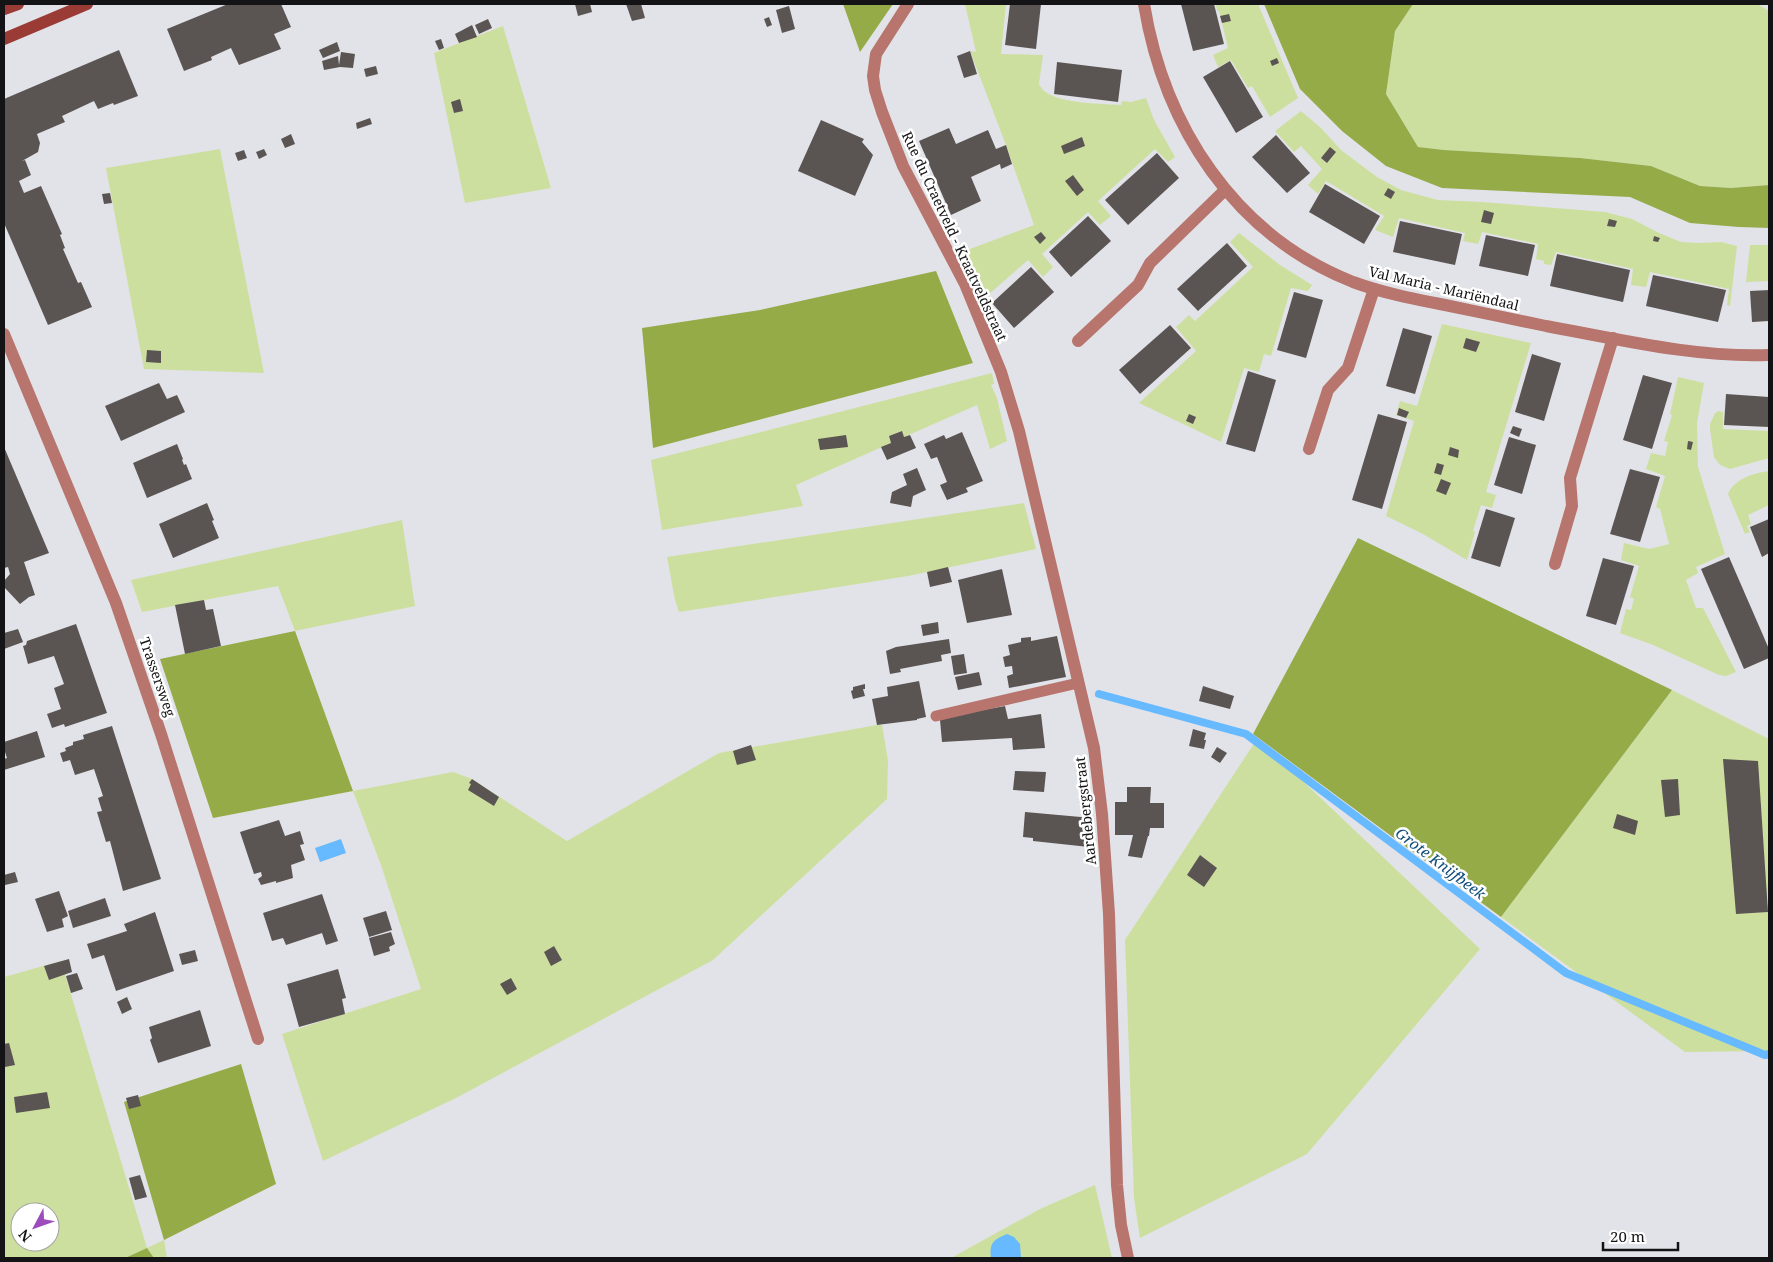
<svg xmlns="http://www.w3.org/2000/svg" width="1773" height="1262" font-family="'Noto Serif',serif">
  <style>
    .green { fill: #cddf9e; fill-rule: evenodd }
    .forest { fill: #94ab47 }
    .water { fill: #67baff }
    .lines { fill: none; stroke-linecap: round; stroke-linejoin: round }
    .stream { stroke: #67baff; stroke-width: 8 }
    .building { fill: #5a5453 }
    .lane { stroke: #b7756d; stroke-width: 11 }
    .street { stroke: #b7756d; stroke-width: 12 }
    .secondary { stroke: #9a3b35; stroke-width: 12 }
    .labels { text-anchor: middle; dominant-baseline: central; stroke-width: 5; stroke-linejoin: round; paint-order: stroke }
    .street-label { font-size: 14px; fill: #141416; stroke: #fff }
    .water-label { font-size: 15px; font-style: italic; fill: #114e7b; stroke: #fff }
  </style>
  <rect width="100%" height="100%" fill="#e2e3e8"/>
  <g class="green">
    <path d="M965,4H1006L1001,54L1043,55L1039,84C1041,87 1043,91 1047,93C1062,103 1102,104 1121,105L1122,101L1131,102L1146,98L1154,120L1175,157L1168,162L1155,149L1098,201L1111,216L1100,225L1088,212L1042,254L1053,267L1043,277L1028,260L988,295L962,252L1034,225L1006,145L970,51L976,52Z"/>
    <polygon points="1216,4 1258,4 1298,98 1270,117 1252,86 1248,88 1231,60 1218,67 1213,55 1228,48 1219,11 1217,11"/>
    <polygon points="1413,4 1757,4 1769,11 1769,185 1731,188 1700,186 1651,166 1580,158 1444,150 1418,147 1386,94 1395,31"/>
    <polygon points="503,26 551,188 465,203 434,53"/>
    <polygon points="1301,111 1321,128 1341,150 1377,177 1401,190 1438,200 1482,202 1605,212 1632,219 1659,233 1681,242 1698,243 1721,242 1737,246 1730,306 1727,305 1729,289 1650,272 1646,287 1631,285 1633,269 1556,252 1551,265 1544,264 1544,261 1536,259 1538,244 1482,232 1478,244 1463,241 1465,233 1399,218 1393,237 1375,230 1384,216 1326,181 1318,194 1308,185 1322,169 1301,146 1294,152 1275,131"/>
    <polygon points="220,149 264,373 144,369 106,168"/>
    <polygon points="1239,233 1280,265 1312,285 1308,291 1291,288 1271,356 1264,354 1259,372 1244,368 1221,442 1139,403 1196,351 1176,327 1189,315 1195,321 1253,267 1230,242"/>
    <polygon points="1750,245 1769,245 1769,281 1746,282"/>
    <polygon points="1442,324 1531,343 1486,492 1496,495 1492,508 1481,505 1473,531 1475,532 1467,560 1423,534 1386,516 1414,421 1396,415 1400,401 1417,406"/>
    <polygon points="992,373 994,384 991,385 997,398 1007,441 990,449 977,405 904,437 901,431 889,436 891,443 796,485 803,506 662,530 651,460"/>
    <polygon points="1678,377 1704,383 1697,423 1698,467 1725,554 1696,567 1698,573 1686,580 1696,608 1703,608 1736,672 1726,676 1719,675 1653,645 1620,633 1626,609 1631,610 1634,599 1630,597 1639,566 1621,560 1624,543 1649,549 1669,544 1660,509 1656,507 1665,476 1646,469 1651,453 1665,456 1668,442 1664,441 1672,415 1670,414"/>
    <polygon points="1719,411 1723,412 1723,429 1769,431 1769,458 1730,469 1720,465 1714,457 1710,429 1710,424 1715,413"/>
    <path d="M1769,471V505L1748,515L1751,524L1747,526L1750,532L1745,534L1728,494C1734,479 1754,473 1769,471Z"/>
    <polygon points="1024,503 1036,549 908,576 679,612 675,600 667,557"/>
    <polygon points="402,520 415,606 295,631 278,586 142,612 131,580"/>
    <polygon points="1672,690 1769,739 1769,1051 1685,1052 1501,917"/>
    <polygon points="877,725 882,725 888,761 887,799 713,960 456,1098 323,1161 282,1034 421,989 381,865 353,791 453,772 472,779 567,841 719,753"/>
    <polygon points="1253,734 1480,949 1307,1154 1140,1238 1134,1198 1125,940 1257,739 1251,738"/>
    <path d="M61,961L147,1248L164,1240L167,1258H154L147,1248L125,1258H4V977ZM20,1212H50V1242H20Z"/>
    <polygon points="1095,1185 1112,1258 951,1258 1040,1209"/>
  </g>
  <g class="forest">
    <polygon points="843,4 893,4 860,52"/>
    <polygon points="1264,4 1413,4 1395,31 1386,94 1418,147 1444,150 1580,158 1651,166 1700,186 1731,188 1769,185 1769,228 1739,227 1690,223 1630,197 1442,188 1386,166 1342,131 1300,89"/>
    <polygon points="936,271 973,363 653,448 642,328 760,310"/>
    <polygon points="1358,538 1672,690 1501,917 1253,734"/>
    <polygon points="295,631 353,791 213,818 160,659"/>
    <polygon points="241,1064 276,1184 164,1240 124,1102"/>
    <polygon points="147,1248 154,1258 125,1258"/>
  </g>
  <g class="water">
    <polygon points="341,839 346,853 320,862 315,848"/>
    <path d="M1007,1234L1014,1237L1020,1244L1021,1258H991C989,1243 993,1240 1007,1234Z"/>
  </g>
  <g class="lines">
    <polyline class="stream" points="1099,694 1246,734 1566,973 1765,1055 1769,1054"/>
  </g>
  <g class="building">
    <polygon points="228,4 281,4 291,27 274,34 281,49 239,65 231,48 211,57 212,60 184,71 167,29"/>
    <polygon points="575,4 590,4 592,12 578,16"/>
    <polygon points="626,4 641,4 645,18 632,21"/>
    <polygon points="1010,4 1041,4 1036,49 1005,45"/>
    <polygon points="1181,4 1214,4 1224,44 1193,51"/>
    <polygon points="789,6 795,29 782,33 776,10"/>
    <polygon points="1229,14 1231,21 1222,23 1220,16"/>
    <polygon points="769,17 772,25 767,27 764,19"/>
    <polygon points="488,19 492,28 479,34 475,25"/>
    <polygon points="472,25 477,37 459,43 455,34"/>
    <polygon points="441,39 444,48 439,50 435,41"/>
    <polygon points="337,42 340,51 323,58 319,50"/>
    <polygon points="119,50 138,96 114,105 113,103 98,109 94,101 62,116 65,122 37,134 40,143 38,152 22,161 25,160 31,175 19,181 24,193 41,186 62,234 60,235 65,248 63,249 78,283 81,282 92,307 48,325 4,223 4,99"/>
    <polygon points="970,51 977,74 964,78 957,56"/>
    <polygon points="341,52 355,54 353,68 340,67 324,70 322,61 338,56 339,65"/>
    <polygon points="1277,58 1279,63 1272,66 1270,61"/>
    <polygon points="1230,61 1263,117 1236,133 1203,77"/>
    <polygon points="1057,62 1122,70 1118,102 1054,94"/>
    <polygon points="376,66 378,74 366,77 364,69"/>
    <polygon points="460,99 463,111 454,113 451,102"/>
    <polygon points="370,118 372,124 357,129 356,123"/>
    <polygon points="821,120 864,139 862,142 873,155 855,196 798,171"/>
    <polygon points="949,128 956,144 988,130 996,149 1006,145 1012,164 1001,169 1000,164 971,177 981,201 951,215 919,141"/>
    <polygon points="291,134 295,144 285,148 281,139"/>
    <polygon points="1276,135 1310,173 1287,193 1252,157"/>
    <polygon points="1082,137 1085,146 1064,154 1061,146"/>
    <polygon points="1330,147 1336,152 1327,163 1321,158"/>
    <polygon points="264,149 267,155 259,159 256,152"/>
    <polygon points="244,150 247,158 238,161 235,153"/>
    <polygon points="1157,153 1179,178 1128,225 1105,200"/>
    <polygon points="1073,175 1084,190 1077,196 1065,181"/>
    <polygon points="1325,184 1380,216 1364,244 1309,212"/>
    <polygon points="1388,188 1395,192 1391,199 1384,195"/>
    <polygon points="110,193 112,203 104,204 102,194"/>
    <polygon points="1484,210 1494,213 1491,224 1481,222"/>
    <polygon points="1088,216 1111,241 1071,277 1049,252"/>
    <polygon points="1609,219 1617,221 1615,227 1607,226"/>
    <polygon points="1400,221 1462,234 1455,265 1393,252"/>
    <polygon points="1041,232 1046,238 1040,244 1034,237"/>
    <polygon points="1486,235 1535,245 1528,276 1479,266"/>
    <polygon points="1654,236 1660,238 1658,242 1653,241"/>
    <polygon points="1227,243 1247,266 1198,311 1177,289"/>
    <polygon points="1557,254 1630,270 1623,302 1550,286"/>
    <polygon points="1031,267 1054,292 1014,328 992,303"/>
    <polygon points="1653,275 1726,290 1718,322 1646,306"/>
    <polygon points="1769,290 1769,321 1752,322 1750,291"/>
    <polygon points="1294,292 1323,300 1306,358 1277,350"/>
    <polygon points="1170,325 1191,348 1140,394 1119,370"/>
    <polygon points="1403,328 1432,336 1415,394 1386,386"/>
    <polygon points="1466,338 1480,342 1476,352 1463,348"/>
    <polygon points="147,350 161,351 161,363 146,362"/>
    <polygon points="1532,354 1561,363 1544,421 1515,412"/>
    <polygon points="1248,371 1276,380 1255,452 1226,444"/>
    <polygon points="1643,375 1672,383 1652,449 1623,440"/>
    <polygon points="159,383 167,399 177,395 185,412 121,441 105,406"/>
    <polygon points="1726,394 1769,397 1769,427 1724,425"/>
    <polygon points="1399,408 1409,412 1406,418 1397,415"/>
    <polygon points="1189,414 1196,417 1193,424 1186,421"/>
    <polygon points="1378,414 1407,422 1382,509 1352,500"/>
    <polygon points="1513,426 1522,429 1519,437 1510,433"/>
    <polygon points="902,431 904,437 910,435 916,448 887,460 881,447 891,443 889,436"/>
    <polygon points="962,432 983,481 966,488 968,492 947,500 940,485 947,482 937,457 931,459 924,444 944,435 946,439"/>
    <polygon points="846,435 848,447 820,450 818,439"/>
    <polygon points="1509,437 1536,445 1522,494 1494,485"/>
    <polygon points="1688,441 1693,442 1691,450 1687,449"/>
    <polygon points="177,444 183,459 182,460 184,465 186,464 192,479 147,498 133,463"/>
    <polygon points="4,447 49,553 24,562 35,595 29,597 20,604 4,587 4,581 10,574 8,567 4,568"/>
    <polygon points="1450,447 1459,450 1458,458 1448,455"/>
    <polygon points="1437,463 1444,465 1441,475 1434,473"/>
    <polygon points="917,468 926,490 913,496 911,507 890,503 892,492 907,485 903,474"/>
    <polygon points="1630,469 1660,477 1640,542 1610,534"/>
    <polygon points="1441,479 1451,483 1446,495 1436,491"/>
    <polygon points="207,503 214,520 212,521 219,538 173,558 159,524"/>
    <polygon points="1486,509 1515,518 1500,567 1471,558"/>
    <polygon points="1769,519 1769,553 1762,557 1750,527"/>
    <polygon points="1729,557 1769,649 1769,658 1744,669 1701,569"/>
    <polygon points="1603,558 1634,566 1616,625 1586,616"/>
    <polygon points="948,567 952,582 930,587 927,572"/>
    <polygon points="1002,569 1012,615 967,623 958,580"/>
    <polygon points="204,600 206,610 213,609 221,646 185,654 175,605"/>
    <polygon points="938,622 939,633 923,636 921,625"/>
    <polygon points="76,624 107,713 65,727 64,724 52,728 47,714 61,709 54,688 64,684 54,656 28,664 23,646 26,645 27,641"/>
    <polygon points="18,629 23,642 4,649 4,633"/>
    <polygon points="1057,636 1066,677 1009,688 1007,676 1013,674 1012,666 1005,667 1003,657 1010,655 1008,645 1021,642 1021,638 1031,637 1031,641"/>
    <polygon points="949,639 951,653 941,655 942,661 900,669 901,672 890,674 886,651 896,647"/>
    <polygon points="964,654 967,673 954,675 951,656"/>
    <polygon points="979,672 982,685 958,690 955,677"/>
    <polygon points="919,681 926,717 917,719 917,720 877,725 872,699 888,696 887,687"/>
    <polygon points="865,684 865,689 863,689 865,696 853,699 851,691 853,690 853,687"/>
    <polygon points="1203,686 1234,696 1230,709 1199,701"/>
    <polygon points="1005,706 1008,719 1041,714 1045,748 1013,750 1012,738 942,742 940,720 950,716"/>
    <polygon points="112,726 161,879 123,891 110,841 106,842 97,812 102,811 98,798 103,796 94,769 75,775 70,760 63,762 60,753 66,751 65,748 73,745 73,742 84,739 83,735"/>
    <polygon points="1193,729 1206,733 1204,740 1206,740 1204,749 1189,746"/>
    <polygon points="37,731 45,757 4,770 4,759 7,758 4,749 4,742"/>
    <polygon points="751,745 756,760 737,765 733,751"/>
    <polygon points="1217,747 1227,753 1220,763 1211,757"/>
    <polygon points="1723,759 1758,761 1768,912 1736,914"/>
    <polygon points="1015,771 1046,772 1044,792 1013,790"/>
    <polygon points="472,779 499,797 494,806 468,790 471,784 469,783"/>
    <polygon points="1678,779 1680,815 1665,817 1661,780"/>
    <polygon points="1127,787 1151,787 1150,803 1164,803 1164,828 1150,828 1149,836 1148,836 1142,858 1128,856 1133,835 1115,835 1115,802 1127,802"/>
    <polygon points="1025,812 1092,818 1089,847 1033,841 1033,838 1023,837"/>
    <polygon points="1617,814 1638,821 1635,835 1613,828"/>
    <polygon points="279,820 285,836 300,831 304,844 300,845 305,860 291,865 293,878 276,883 276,881 261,885 258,879 262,876 261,872 254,874 240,832"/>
    <polygon points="1200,855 1217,868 1204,887 1187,875"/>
    <polygon points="15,872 18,882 5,885 4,875"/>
    <polygon points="59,891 68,916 62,919 64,927 47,932 35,899"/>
    <polygon points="322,894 338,941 326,945 322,933 286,945 283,938 272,941 263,913"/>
    <polygon points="105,898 111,916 73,928 68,911"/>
    <polygon points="386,911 392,930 369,937 363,918"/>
    <polygon points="155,912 174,971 116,991 104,955 92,959 87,944 127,931 124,924"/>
    <polygon points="391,932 395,944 389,947 390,951 374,956 369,938"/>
    <polygon points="554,946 562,960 551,966 544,952"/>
    <polygon points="195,950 198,961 182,965 179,954"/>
    <polygon points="69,959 72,972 49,980 44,966"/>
    <polygon points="338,969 346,998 342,999 345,1014 299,1027 287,984"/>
    <polygon points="77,973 83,989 71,993 66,976"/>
    <polygon points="511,978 517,989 507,995 500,984"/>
    <polygon points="127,997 132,1009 122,1014 117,1002"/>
    <polygon points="200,1010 211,1046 158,1063 150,1040 152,1038 149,1027"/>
    <polygon points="9,1043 15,1065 5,1067 4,1044"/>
    <polygon points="47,1092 50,1108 16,1113 14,1097"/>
    <polygon points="138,1095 141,1106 129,1109 126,1098"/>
    <polygon points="140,1175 147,1197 135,1200 129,1178"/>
  </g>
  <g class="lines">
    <polyline class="lane" points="936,716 1078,683"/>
    <g class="street">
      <polyline points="908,4 876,54 873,76 875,90 882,112 903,166 965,284 1001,372 1019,431 1094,748 1102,814 1109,914 1117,1185 1121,1225 1128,1258"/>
      <path d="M1144,4C1164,126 1234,235 1353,282C1383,293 1414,299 1445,305C1479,312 1512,319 1546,326C1618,339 1696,358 1769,355"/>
      <polyline points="4,334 116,603 161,734 258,1039"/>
      <polyline points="1078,341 1138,285 1150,263 1225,190"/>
      <polyline points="1309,449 1328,390 1348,368 1374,289"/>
      <polyline points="1555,564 1572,506 1570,478 1613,338"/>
    </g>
    <g class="secondary">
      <polyline points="4,9 18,4"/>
      <polyline points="4,39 87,4"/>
    </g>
  </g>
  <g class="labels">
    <g class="street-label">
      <text transform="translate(955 236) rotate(65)">Rue du Craetveld - Kraatveldstraat</text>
      <text transform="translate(1444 288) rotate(13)">Val Maria - Mariëndaal</text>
      <text transform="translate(158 677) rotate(71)">Trassersweg</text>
      <text transform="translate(1085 811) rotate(-96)">Aardebergstraat</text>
    </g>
    <g class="water-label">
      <text transform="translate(1441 863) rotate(37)">Grote Knijfbeek</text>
    </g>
  </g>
  <rect width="1773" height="1262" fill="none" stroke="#141416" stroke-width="10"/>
  <g transform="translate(35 1227) rotate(229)"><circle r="24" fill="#ffffff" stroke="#a1a1a2"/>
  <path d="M0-4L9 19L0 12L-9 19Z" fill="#9c4cbc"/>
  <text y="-8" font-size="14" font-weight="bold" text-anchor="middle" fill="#141416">N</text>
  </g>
  <path d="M1603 1242v8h75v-8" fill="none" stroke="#141416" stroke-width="2.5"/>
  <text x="1610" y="1242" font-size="15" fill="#141416" stroke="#ffffff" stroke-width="4" paint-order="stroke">20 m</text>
</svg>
